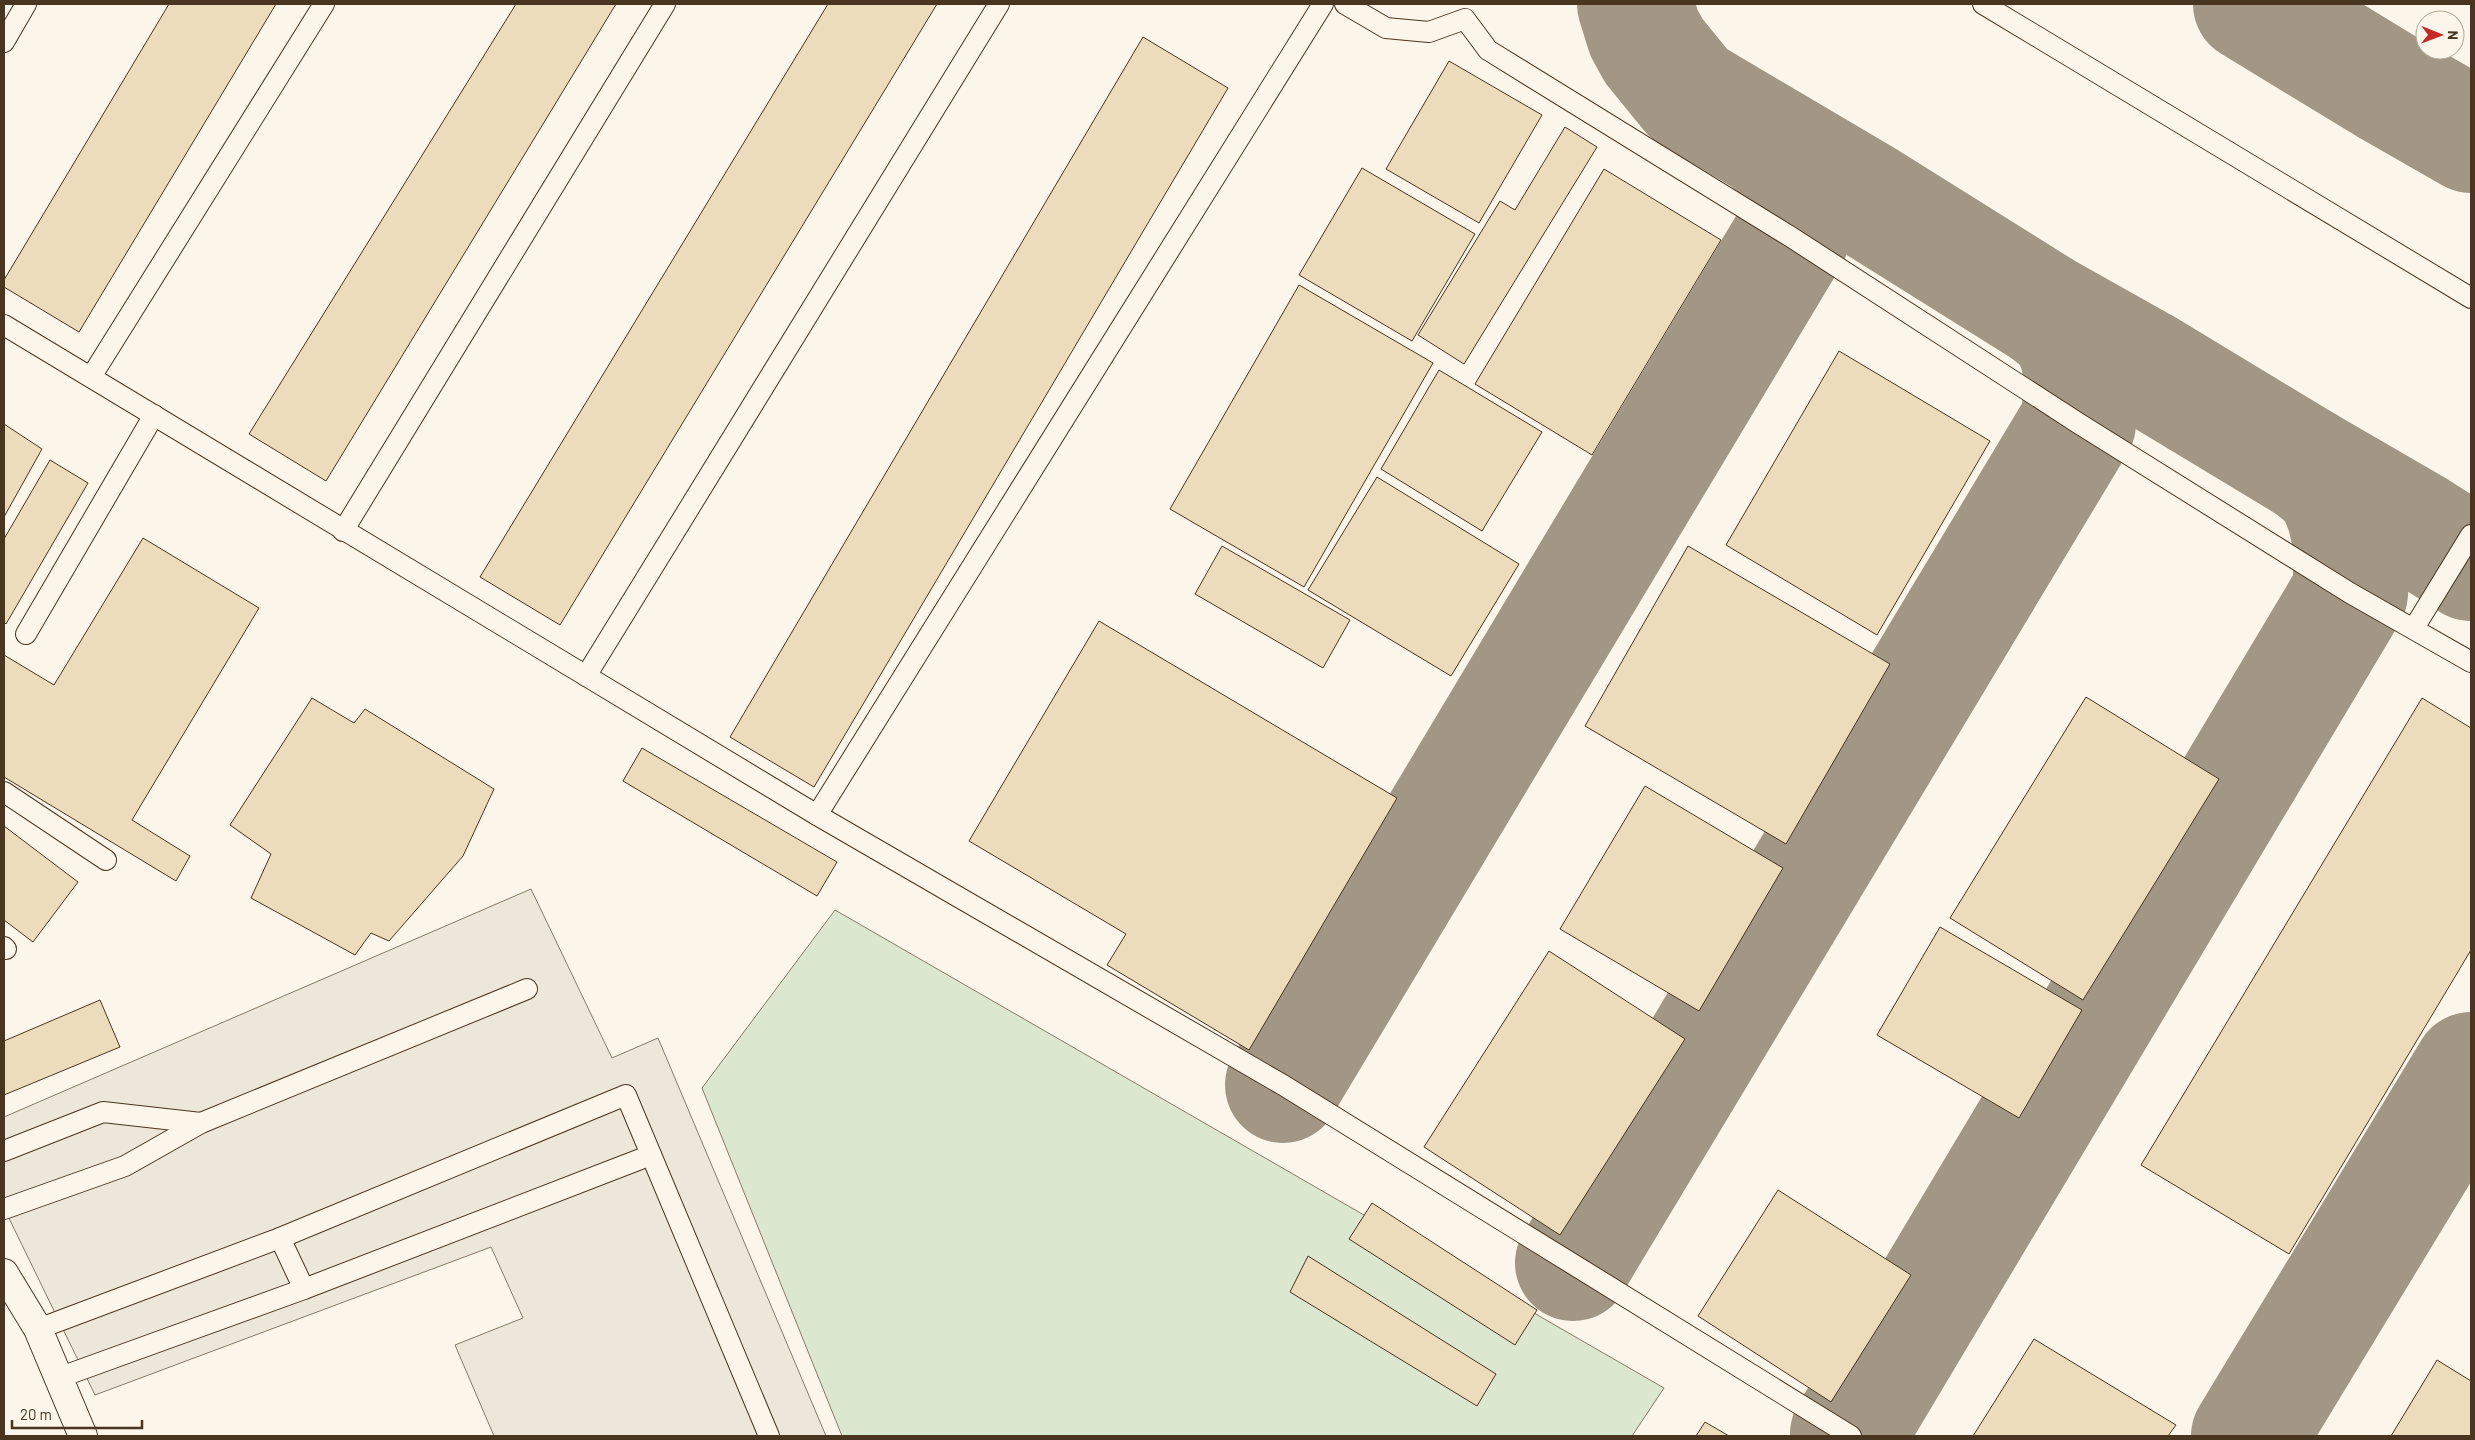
<svg xmlns="http://www.w3.org/2000/svg" width="2475" height="1440" font-family="Barlow,sans-serif">
  <style>
    .green { fill: #dce7d0; stroke: #887966 }
    .parking { fill: #ede7d9; stroke: #887966 }
    .lines { fill: none; stroke-linecap: round; stroke-linejoin: round }
    .taxiway { stroke: #a29684; stroke-width: 116 }
    .building { fill: #ecdcbc; stroke: #4a3520 }
    .service-casing { stroke: #4a3520; stroke-width: 22 }
    .tertiary-casing { stroke: #4a3520; stroke-width: 30 }
    .service { stroke: #fbf6e9; stroke-width: 20 }
    .tertiary { stroke: #fbf6e9; stroke-width: 28 }
  </style>
  <rect width="100%" height="100%" fill="#fbf6e9"/>
  <polygon class="green" points="835,910 1664,1388 1632,1436 842,1436 702,1088"/>
  <polygon class="parking" points="531,889 612,1058 658,1038 826,1436 494,1436 455,1345 523,1318 491,1247 95,1395 4,1208 4,1117"/>
  <g class="lines">
    <g class="taxiway">
      <polyline points="1635,4 1644,33 1654,51 1689,94 1865,198 2044,310 2142,365 2309,466 2416,528 2471,563"/>
      <polyline points="2251,4 2389,88 2471,135"/>
      <path d="M1283,1085L1791,237C1801,212 1808,182 1790,159C1785,153 1777,149 1771,144"/>
      <path d="M1573,1263L2078,423C2083,390 2086,352 2062,325C2058,320 2050,315 2044,310"/>
      <path d="M1848,1434L2350,593C2353,558 2352,518 2332,487C2327,479 2316,472 2309,466"/>
      <polyline points="2249,1436 2471,1070"/>
    </g>
  </g>
  <g class="building">
    <polygon points="169,4 276,4 79,332 4,287 4,280"/>
    <polygon points="516,4 616,4 326,481 249,434"/>
    <polygon points="828,4 937,4 560,625 480,577"/>
    <polygon points="1143,37 1228,88 814,787 730,737"/>
    <polygon points="1449,61 1542,115 1479,223 1386,169"/>
    <polygon points="1565,127 1597,147 1464,364 1418,335 1500,201 1515,210"/>
    <polygon points="1362,168 1475,234 1412,341 1299,275"/>
    <polygon points="1604,169 1721,240 1592,455 1475,384"/>
    <polygon points="1299,285 1433,363 1304,587 1170,509"/>
    <polygon points="1839,351 1990,441 1877,635 1726,545"/>
    <polygon points="1439,370 1542,432 1482,531 1381,469"/>
    <polygon points="4,424 42,449 4,517"/>
    <polygon points="50,460 88,483 6,624 4,622 4,539"/>
    <polygon points="1377,477 1519,564 1451,676 1308,590"/>
    <polygon points="143,538 259,608 132,820 190,856 176,881 4,777 4,655 54,685"/>
    <polygon points="1222,546 1350,620 1323,668 1195,594"/>
    <polygon points="1688,546 1890,664 1786,844 1585,726"/>
    <polygon points="1099,621 1397,798 1249,1050 1107,965 1126,934 969,841"/>
    <polygon points="2086,697 2219,779 2083,1000 1950,918"/>
    <polygon points="312,698 354,723 365,709 494,789 463,856 389,941 371,933 355,955 251,898 271,854 230,825"/>
    <polygon points="2422,698 2471,728 2471,950 2289,1254 2141,1165"/>
    <polygon points="642,748 837,862 817,896 623,781"/>
    <polygon points="1645,786 1783,868 1699,1011 1560,929"/>
    <polygon points="4,826 78,882 33,942 4,920"/>
    <polygon points="1940,927 2082,1010 2019,1118 1877,1035"/>
    <polygon points="1549,951 1685,1039 1560,1235 1424,1147"/>
    <polygon points="100,1000 120,1047 4,1095 4,1041"/>
    <polygon points="1778,1190 1911,1275 1831,1402 1698,1316"/>
    <polygon points="1372,1203 1537,1310 1515,1345 1349,1239"/>
    <polygon points="1308,1256 1496,1374 1477,1406 1290,1292"/>
    <polygon points="2034,1339 2176,1425 2168,1436 1973,1436"/>
    <polygon points="2437,1360 2471,1381 2471,1436 2391,1436"/>
    <polygon points="1705,1422 1729,1436 1696,1436"/>
  </g>
  <g class="lines">
    <g class="service-casing">
      <g id="service">
        <polyline points="1345,4 1386,28 1429,32 1465,19 1488,50 1791,237 2078,423 2350,593 2471,662"/>
        <polyline points="1983,4 2471,298"/>
        <polyline points="4,42 26,4"/>
        <polyline points="4,325 817,815 1283,1085 1851,1436"/>
        <polyline points="91,377 324,4"/>
        <polyline points="343,531 665,4"/>
        <polyline points="2414,628 2471,535"/>
        <polyline points="26,634 154,415"/>
        <polyline points="586,676 999,4"/>
        <polyline points="4,792 106,860"/>
        <polyline points="817,815 1323,4"/>
        <polyline points="4,947 6,949"/>
        <polyline points="4,1151 103,1112 201,1123"/>
        <polyline points="4,1209 125,1166 201,1123 527,989"/>
        <polyline points="280,1238 304,1289 651,1155"/>
        <polyline points="38,1329 280,1238 626,1095 769,1436"/>
        <polyline points="58,1378 304,1289"/>
      </g>
    </g>
    <g class="tertiary-casing">
      <polyline id="tertiary" points="4,1273 38,1329 83,1436"/>
    </g>
    <use href="#service" class="service"/>
    <use href="#tertiary" class="tertiary"/>
  </g>
  <rect width="2475" height="1440" fill="none" stroke="#4a3520" stroke-width="10"/>
  <g transform="translate(2440 35) rotate(91)"><circle r="24" fill="#fbf6e9" stroke="#b4a999"/>
  <path d="M0-4L9 19L0 12L-9 19Z" fill="#c62828"/>
  <text y="-8" font-size="14" font-weight="bold" text-anchor="middle" fill="#4a3520">N</text>
  </g>
  <path d="M12 1420v8h130v-8" fill="none" stroke="#4a3520" stroke-width="2.5"/>
  <text x="20" y="1420" font-size="15" fill="#4a3520" stroke="#fbf6e9" stroke-width="4" paint-order="stroke">20 m</text>
</svg>
